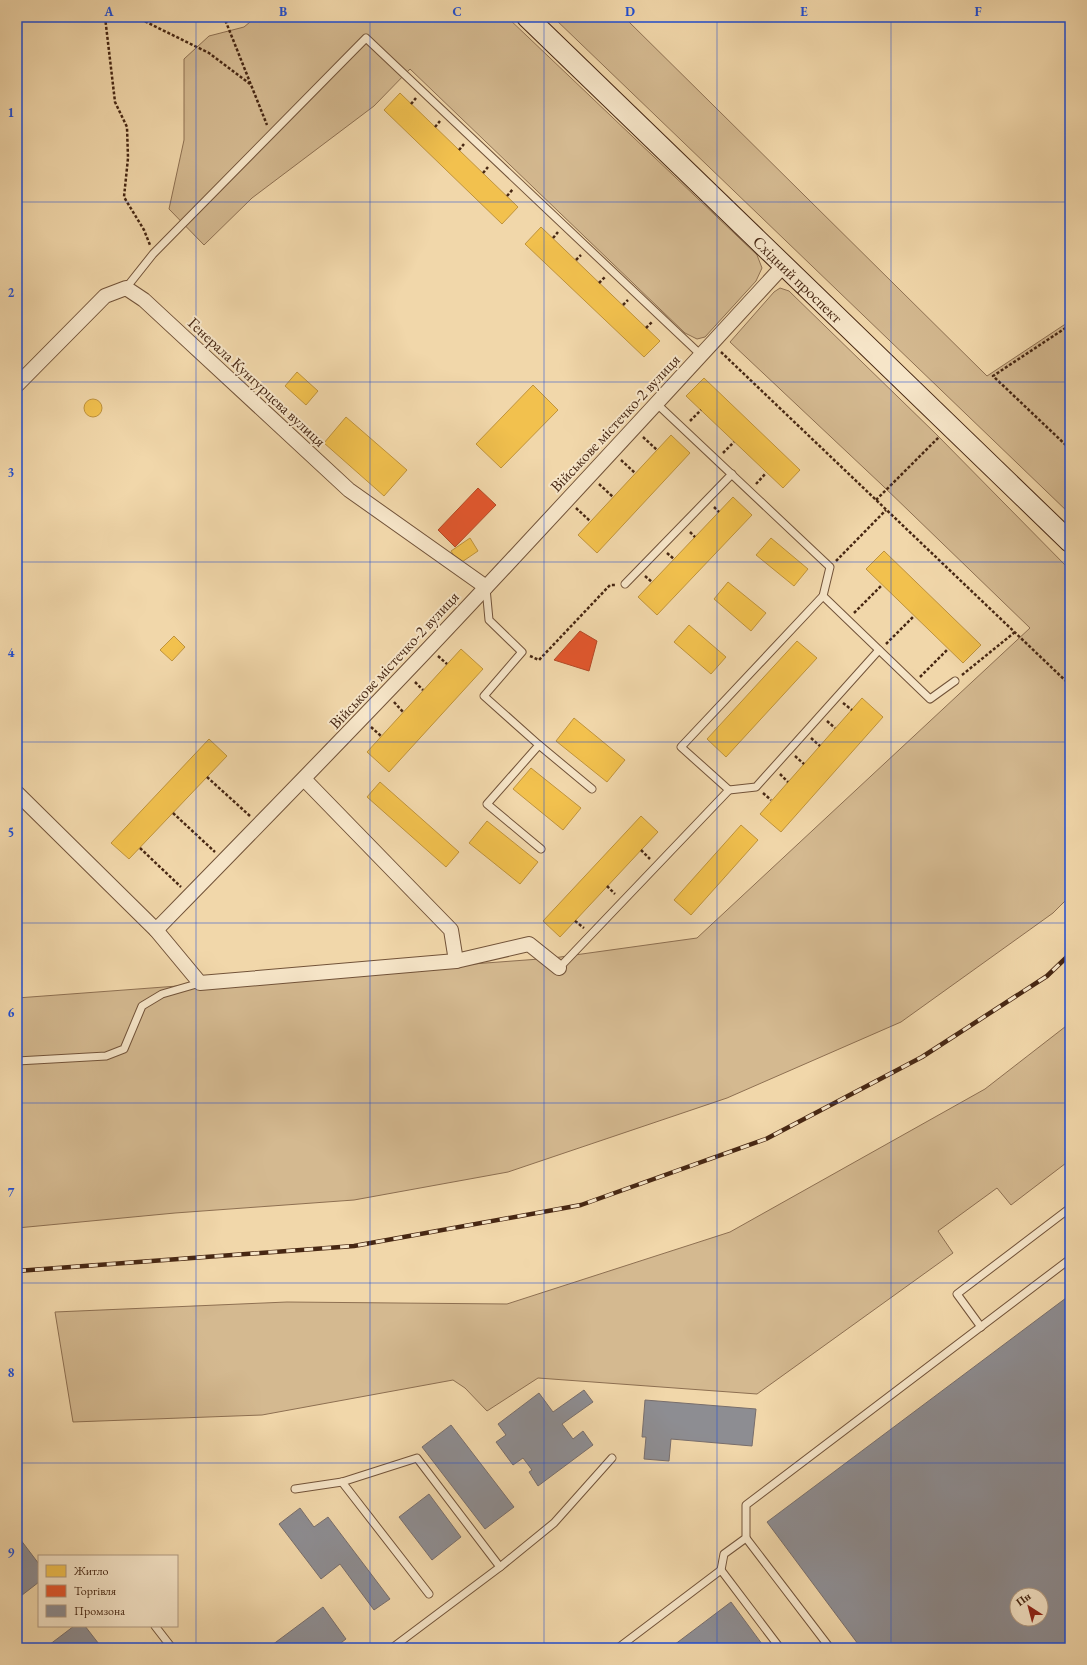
<svg xmlns="http://www.w3.org/2000/svg" width="1087" height="1665" font-family="'EB Garamond',serif">
  <style>
    .green { fill: #d4b990; stroke: #8e7052 }
    .homes { fill: #f2c14e; stroke: #bf933c }
    .shops { fill: #e4572e; stroke: #b54926 }
    .industry { fill: #8d8d92; stroke: #786e6c; fill-rule: evenodd }
    .lines { fill: none; stroke-linecap: round; stroke-linejoin: round }
    .service-casing { stroke: #725339; stroke-width: 9 }
    .minor-casing { stroke: #725339; stroke-width: 16 }
    .secondary-casing { stroke: #472713; stroke-width: 22 }
    .path { stroke: #472713; stroke-width: 2.5; stroke-dasharray: 3 2; stroke-linecap: butt }
    .service { stroke: #f6e5c8; stroke-width: 7 }
    .minor { stroke: #f6e5c8; stroke-width: 14 }
    .secondary { stroke: #f6e5c8; stroke-width: 20 }
    .rail-casing { stroke: #472713; stroke-width: 4.5 }
    .rail { stroke: #f6e5c8; stroke-width: 3; stroke-dasharray: 9; stroke-linecap: butt }
    .grid { fill: none; stroke: #1d4ed8; stroke-width: 1; stroke-opacity: 0.55 }
    .labels { text-anchor: middle; dominant-baseline: central; stroke-width: 4; stroke-linejoin: round; paint-order: stroke }
    .street-label { font-size: 16px; fill: #472713; stroke: #f6e5c8 }
    .neatline { fill: none; stroke: #1d4ed8; stroke-width: 1.5 }
    .grid-label { font-size: 13px; text-anchor: middle; font-weight: bold; fill: #1d4ed8 }
  </style>
  <rect width="100%" height="100%" fill="#f1d7aa"/>
  <filter id="stains"><feTurbulence type="fractalNoise" baseFrequency=".005" numOctaves="4"/><feColorMatrix values="0 0 0 0 .2 0 0 0 0 .09 0 0 0 0 .02 0 0 0 .5 -.17"/></filter>
  <radialGradient id="worn" r=".72"><stop offset=".6" stop-color="#630" stop-opacity="0"/><stop offset="1" stop-color="#630" stop-opacity=".3"/></radialGradient>
  <g class="green">
    <polygon points="256,17 507,17 757,255 762,268 756,281 705,337 697,339 685,333 410,69 374,106 252,198 204,245 169,209 184,140 184,59 209,36 244,27"/>
    <polygon points="553,17 624,17 987,376 1070,321 1070,514"/>
    <polygon points="780,288 789,291 936,434 1070,570 1070,896 1053,913 901,1022 727,1098 508,1172 354,1200 175,1213 17,1228 17,998 553,958 697,938 1030,628 882,485 730,342 774,292"/>
    <polygon points="1070,1023 1070,1160 1011,1205 997,1188 938,1231 953,1253 757,1394 538,1378 487,1411 465,1388 453,1380 262,1415 73,1422 55,1312 287,1302 507,1304 730,1232 985,1089"/>
  </g>
  <g class="homes">
    <polygon points="400,93 518,207 502,224 384,110"/>
    <polygon points="541,227 660,341 644,357 525,244"/>
    <polygon points="297,372 318,391 306,405 285,386"/>
    <polygon points="704,378 800,470 783,488 686,396"/>
    <polygon points="533,385 558,410 501,468 476,444"/>
    <circle cx="93" cy="408" r="9"/>
    <polygon points="346,417 407,470 384,496 324,443"/>
    <polygon points="671,435 690,453 597,553 578,535"/>
    <polygon points="733,497 752,515 657,615 638,597"/>
    <polygon points="470,538 478,551 459,564 451,551"/>
    <polygon points="771,538 808,569 794,586 756,555"/>
    <polygon points="884,551 981,645 963,663 866,569"/>
    <polygon points="728,582 766,613 751,631 714,599"/>
    <polygon points="689,625 726,657 711,674 674,642"/>
    <polygon points="174,636 185,647 172,661 160,650"/>
    <polygon points="797,641 817,658 726,757 707,739"/>
    <polygon points="461,649 483,669 389,772 367,752"/>
    <polygon points="862,698 883,717 781,832 760,814"/>
    <polygon points="574,718 625,760 607,782 556,741"/>
    <polygon points="209,739 227,756 129,859 111,843"/>
    <polygon points="531,768 581,808 563,830 513,789"/>
    <polygon points="380,782 459,852 446,867 367,797"/>
    <polygon points="641,816 658,832 560,937 543,921"/>
    <polygon points="487,821 538,862 520,884 469,843"/>
    <polygon points="741,825 758,840 691,915 674,900"/>
  </g>
  <g class="shops">
    <polygon points="478,488 496,505 455,547 438,530"/>
    <polygon points="580,631 597,641 589,671 554,660"/>
  </g>
  <g class="industry">
    <path d="M1070,1295V1648H861L767,1522ZM1017,1595H1041V1619H1017Z"/>
    <polygon points="584,1390 593,1402 562,1424 573,1439 583,1431 593,1445 538,1486 529,1472 532,1470 523,1458 513,1465 496,1442 506,1435 498,1424 539,1393 553,1412"/>
    <polygon points="645,1400 756,1409 752,1446 671,1439 669,1461 644,1459 646,1437 642,1437"/>
    <polygon points="451,1425 514,1507 485,1529 422,1447"/>
    <polygon points="429,1494 461,1537 432,1560 399,1517"/>
    <polygon points="300,1508 314,1527 328,1517 390,1599 374,1610 340,1564 321,1579 279,1524"/>
    <polygon points="17,1535 39,1564 39,1582 17,1599"/>
    <polygon points="731,1602 765,1648 670,1648"/>
    <polygon points="323,1607 346,1639 334,1648 268,1648"/>
    <polygon points="74,1626 85,1626 102,1648 45,1648"/>
  </g>
  <g class="lines">
    <g class="service-casing">
      <g id="service">
        <polyline points="126,288 153,254 366,38 701,355"/>
        <polyline points="625,584 732,474"/>
        <polyline points="486,588 489,620 522,652 484,696 539,745 487,804 541,849"/>
        <polyline points="823,596 930,699 955,681"/>
        <polyline points="539,745 592,789"/>
        <polyline points="729,790 756,787 879,650"/>
        <polyline points="559,968 729,790 681,747 823,596 830,567 657,404"/>
        <polyline points="17,1061 106,1056 124,1049 142,1006 162,994 200,983"/>
        <polyline points="981,1327 957,1294 1070,1208"/>
        <polyline points="342,1482 429,1594"/>
        <polyline points="295,1489 342,1482 417,1458 500,1567"/>
        <polyline points="746,1538 830,1648"/>
        <polyline points="721,1570 724,1554 746,1538 746,1505 1070,1259"/>
        <polyline points="155,1626 172,1648"/>
        <polyline points="392,1648 500,1567 554,1523 612,1458"/>
        <polyline points="618,1648 721,1570 780,1648"/>
      </g>
    </g>
    <g class="minor-casing">
      <g id="minor">
        <polyline points="17,385 105,296 126,288 144,300 349,490 486,587"/>
        <path d="M17,793L156,930C247,837 338,744 428,649C548,522 666,393 784,265"/>
        <polyline points="156,930 200,983 456,961 451,930 304,779"/>
        <polyline points="456,961 529,944 559,968"/>
      </g>
    </g>
    <g class="secondary-casing">
      <g id="secondary">
        <path id="s1" d="M527,17L1070,542"/>
      </g>
    </g>
    <g class="path">
      <polyline points="105,17 115,102 127,127 128,158 124,197 144,230 150,245"/>
      <polyline points="136,17 209,53 250,84"/>
      <polyline points="222,17 226,22 267,125"/>
      <polyline points="411,104 416,98"/>
      <polyline points="435,127 440,121"/>
      <polyline points="459,150 464,144"/>
      <polyline points="483,173 488,167"/>
      <polyline points="507,196 513,189"/>
      <polyline points="553,238 558,232"/>
      <polyline points="576,260 581,255"/>
      <polyline points="599,283 605,277"/>
      <polyline points="623,305 628,300"/>
      <polyline points="1070,325 993,376 1070,449"/>
      <polyline points="646,328 653,321"/>
      <polyline points="721,352 1070,685"/>
      <polyline points="690,421 701,410"/>
      <polyline points="643,437 657,450"/>
      <polyline points="723,453 734,442"/>
      <polyline points="621,460 635,473"/>
      <polyline points="599,484 613,497"/>
      <polyline points="756,484 766,473"/>
      <polyline points="876,500 939,437"/>
      <polyline points="714,507 719,512"/>
      <polyline points="576,508 590,521"/>
      <polyline points="690,532 695,537"/>
      <polyline points="667,553 674,559"/>
      <polyline points="836,561 886,510"/>
      <polyline points="645,576 652,582"/>
      <polyline points="854,613 882,585"/>
      <polyline points="886,644 914,616"/>
      <polyline points="438,656 447,664"/>
      <polyline points="530,656 539,660 610,585 615,585"/>
      <polyline points="962,675 1015,632"/>
      <polyline points="920,677 948,649"/>
      <polyline points="415,682 423,690"/>
      <polyline points="394,702 403,712"/>
      <polyline points="843,703 852,710"/>
      <polyline points="827,721 835,728"/>
      <polyline points="371,727 381,736"/>
      <polyline points="811,738 820,746"/>
      <polyline points="795,756 804,764"/>
      <polyline points="780,774 788,782"/>
      <polyline points="207,777 250,816"/>
      <polyline points="763,793 771,800"/>
      <polyline points="173,813 215,852"/>
      <polyline points="140,848 181,887"/>
      <polyline points="641,850 650,859"/>
      <polyline points="607,886 615,894"/>
      <polyline points="575,921 584,928"/>
    </g>
    <use href="#service" class="service"/>
    <use href="#minor" class="minor"/>
    <use href="#secondary" class="secondary"/>
    <g class="rail-casing">
      <polyline id="rail" points="17,1271 354,1246 581,1205 766,1139 922,1057 1047,976 1070,954"/>
    </g>
    <use href="#rail" class="rail"/>
  </g>
  <path class="grid" d="M196,17V1648M370,17V1648M544,17V1648M717,17V1648M891,17V1648M17,202H1070M17,382H1070M17,562H1070M17,742H1070M17,923H1070M17,1103H1070M17,1283H1070M17,1463H1070"/>
  <g class="labels">
    <g class="street-label">
      <text stroke="none"><textPath href="#s1" startOffset="377">Східний проспект</textPath></text>
      <text transform="translate(257 382) rotate(43)">Генерала Кунгурцева вулиця</text>
      <text transform="translate(615 423) rotate(-47)">Військове містечко-2 вулиця</text>
      <text transform="translate(394 660) rotate(-47)">Військове містечко-2 вулиця</text>
    </g>
  </g>
  <rect width="1087" height="1665" fill="none" stroke="#f1d7aa" stroke-width="44"/>
  <rect x="38" y="1555" width="140" height="72" fill="#f6e5c8" stroke="#b09980"/>
  <rect x="46" y="1565" width="20" height="12" fill="#f2c14e" stroke="#b09980"/>
  <text x="74" y="1575" font-size="12" fill="#472713">Житло</text>
  <rect x="46" y="1585" width="20" height="12" fill="#e4572e" stroke="#b09980"/>
  <text x="74" y="1595" font-size="12" fill="#472713">Торгівля</text>
  <rect x="46" y="1605" width="20" height="12" fill="#8d8d92" stroke="#b09980"/>
  <text x="74" y="1615" font-size="12" fill="#472713">Промзона</text>
  <g transform="translate(1029 1607) rotate(324)"><circle r="19" fill="#f6e5c8" stroke="#b09980"/>
  <path d="M0-3L7 15L0 10L-7 15Z" fill="#8f2418"/>
  <text y="-6" font-size="11" font-weight="bold" text-anchor="middle" fill="#472713">Пн</text>
  </g>
  <rect x="22" y="22" width="1043" height="1621" class="neatline"/>
  <g class="grid-label">
    <text x="109" y="16">A</text>
    <text x="283" y="16">B</text>
    <text x="457" y="16">C</text>
    <text x="630" y="16">D</text>
    <text x="804" y="16">E</text>
    <text x="978" y="16">F</text>
    <text x="11" y="117">1</text>
    <text x="11" y="297">2</text>
    <text x="11" y="477">3</text>
    <text x="11" y="657">4</text>
    <text x="11" y="837">5</text>
    <text x="11" y="1017">6</text>
    <text x="11" y="1197">7</text>
    <text x="11" y="1377">8</text>
    <text x="11" y="1557">9</text>
  </g>
  <rect width="100%" height="100%" filter="url(#stains)"/>
  <rect width="100%" height="100%" fill="url(#worn)"/>
</svg>
